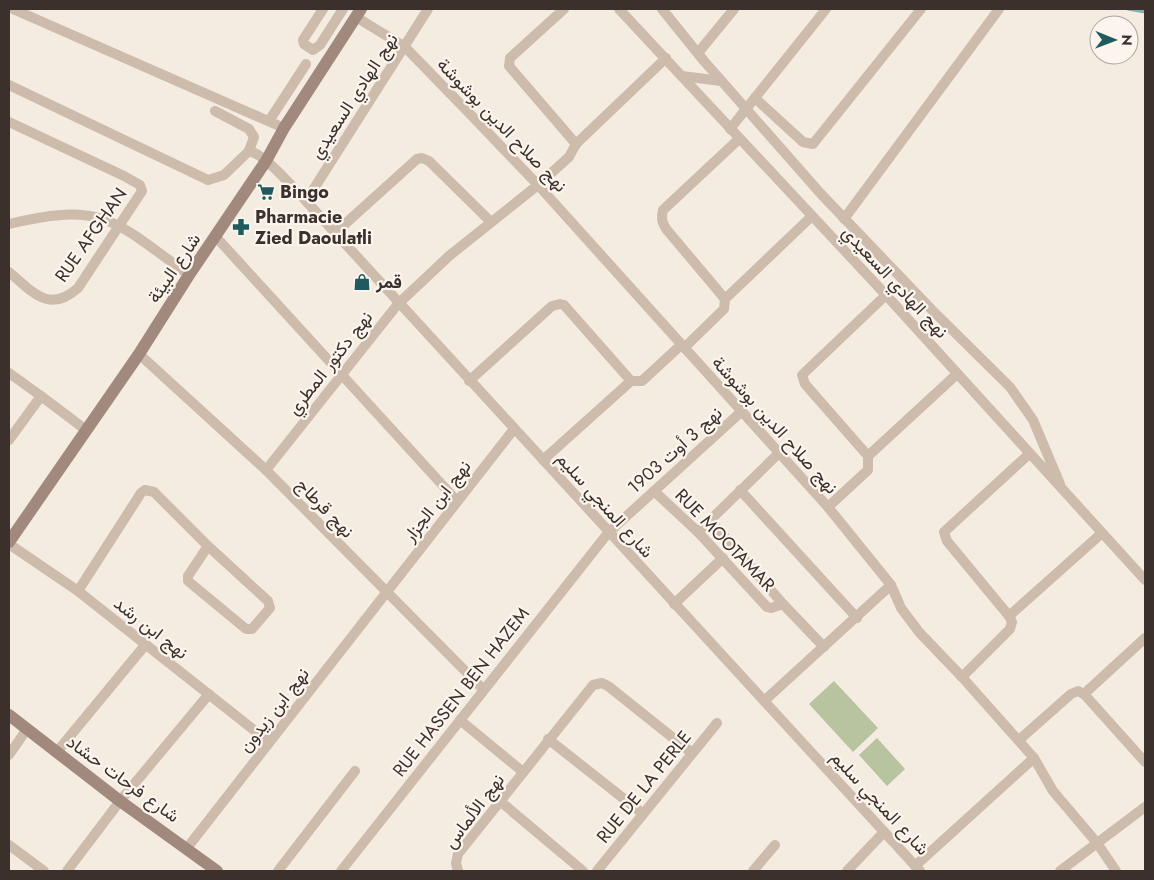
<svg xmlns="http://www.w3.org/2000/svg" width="1154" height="880" font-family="Jost,Vazirmatn,sans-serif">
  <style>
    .pitch { fill: #b8c4a0 }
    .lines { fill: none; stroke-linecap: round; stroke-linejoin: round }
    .stream { stroke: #7fb0b2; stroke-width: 3 }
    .street { stroke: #cdbbac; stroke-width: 10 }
    .secondary { stroke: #a18a7d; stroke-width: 12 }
    .labels { text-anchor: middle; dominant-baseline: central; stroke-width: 4.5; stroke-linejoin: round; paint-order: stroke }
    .street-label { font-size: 18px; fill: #3b302b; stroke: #fbf5ee }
    .poi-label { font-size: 18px; font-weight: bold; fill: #3b302b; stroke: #fbf5ee; text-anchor: start }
  </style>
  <rect width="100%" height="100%" fill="#f4ebe1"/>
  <g class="pitch">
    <polygon points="834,681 878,728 853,752 809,704"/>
    <polygon points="877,738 905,769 887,786 859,755"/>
  </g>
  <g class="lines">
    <polyline class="stream" points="1128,9 1145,12"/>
    <g class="street">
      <polyline points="13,9 284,128"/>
      <polyline points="323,9 303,40 304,44 313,50 320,45 343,9"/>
      <polyline points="564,9 510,58 509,66 576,144"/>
      <polyline points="619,9 886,295 1145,580"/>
      <polyline points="662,9 704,61 821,194 932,310 1010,387 1033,420 1060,484"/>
      <polyline points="356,17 405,47 472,116 538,185 828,507 891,585 901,608 919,632 962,677 1034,758 1053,791 1097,843 1116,871"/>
      <polyline points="698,53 734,9"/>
      <polyline points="682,76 721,81"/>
      <path d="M9,85L208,180L224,175L249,151C265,154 294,189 306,201L920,871"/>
      <polyline points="755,98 803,142 813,144 921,9"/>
      <polyline points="215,111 249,129 254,137 249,151"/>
      <polyline points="269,121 306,64"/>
      <path d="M9,122L124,176L140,185L142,191L78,288C49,314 33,292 9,272"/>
      <polyline points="730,129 826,9"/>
      <path d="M739,139L663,210C661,219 662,223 667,230L725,299L812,216"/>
      <polyline points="306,201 428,9"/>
      <polyline points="844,219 999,9"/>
      <path d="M9,224C104,201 115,221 189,275"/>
      <polyline points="335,233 417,159 422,158 429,161 491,222"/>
      <polyline points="216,237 457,501"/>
      <polyline points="886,295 802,375 805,384 868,456 957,374"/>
      <polyline points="684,348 724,309 725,299"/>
      <polyline points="139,354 266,470 483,689"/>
      <polyline points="9,373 41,396 9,440"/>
      <polyline points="469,381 552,306 560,304 564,305 631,381 543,460"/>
      <polyline points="631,381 642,381 681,345"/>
      <polyline points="41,396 86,430"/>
      <polyline points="1029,454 944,532 947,541 1009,616 1102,533"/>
      <polyline points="266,470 398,304 449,256 538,185 569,157 576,144 666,58"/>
      <polyline points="740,490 857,618"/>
      <polyline points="654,491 698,532 767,607 771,608 783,604 710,520"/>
      <polyline points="828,507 868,470 868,456"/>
      <polyline points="698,532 778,454"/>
      <polyline points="9,544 78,591 269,742"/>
      <polyline points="78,591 141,493 145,490 154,492 208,546 268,601 270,608 252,629 246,629 188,581 188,576 208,546"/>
      <polyline points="674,604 723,558"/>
      <polyline points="783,604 824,647"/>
      <polyline points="962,677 1010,629 1012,622 1009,616"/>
      <polyline points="1084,694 1145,638"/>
      <polyline points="764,701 891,585"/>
      <polyline points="460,720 523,772"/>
      <polyline points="548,739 642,813"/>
      <polyline points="1019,740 1071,694 1078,691 1084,694 1145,762"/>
      <polyline points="56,753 146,644"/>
      <polyline points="9,755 27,729"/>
      <polyline points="501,802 583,871"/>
      <polyline points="9,845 44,871"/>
      <polyline points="187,848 514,429"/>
      <polyline points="915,866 1034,758"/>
      <polyline points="67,871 120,801 209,694"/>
      <polyline points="278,871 355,771"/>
      <polyline points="341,871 608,533 741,412"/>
      <polyline points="458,871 456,863 458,854 593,685 602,683 608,686 692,753"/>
      <polyline points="597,871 717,723"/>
      <polyline points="753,871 775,845"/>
      <polyline points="847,871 884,832"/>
      <polyline points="1060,871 1145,807"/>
    </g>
    <g class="secondary">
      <polyline points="9,542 139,354 189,275 266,161 284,128 361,9"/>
      <polyline points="9,715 120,801 217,871"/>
    </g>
  </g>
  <defs>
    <g id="supermarket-bare" transform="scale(1.35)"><path d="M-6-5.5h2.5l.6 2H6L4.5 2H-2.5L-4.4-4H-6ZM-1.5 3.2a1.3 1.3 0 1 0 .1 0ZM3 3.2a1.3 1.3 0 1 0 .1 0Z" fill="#1f5a5e" stroke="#fbf5ee" stroke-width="2.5" paint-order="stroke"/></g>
    <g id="pharmacy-bare" transform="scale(1.35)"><path d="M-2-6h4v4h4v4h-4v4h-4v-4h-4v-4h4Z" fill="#1f5a5e" stroke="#fbf5ee" stroke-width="2.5" paint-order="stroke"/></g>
    <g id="shop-bare" transform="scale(1.35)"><path d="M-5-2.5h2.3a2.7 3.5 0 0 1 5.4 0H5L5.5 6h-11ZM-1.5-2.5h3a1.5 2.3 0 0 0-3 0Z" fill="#1f5a5e" stroke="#fbf5ee" stroke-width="2.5" paint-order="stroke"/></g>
  </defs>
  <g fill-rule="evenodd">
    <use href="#supermarket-bare" x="266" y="192"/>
    <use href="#pharmacy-bare" x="241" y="227"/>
    <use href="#shop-bare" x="362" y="282"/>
  </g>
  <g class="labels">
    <g class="street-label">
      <text transform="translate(354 96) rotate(-57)">نهج الهادي السعيدي</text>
      <text transform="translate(502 125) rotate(46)">نهج صلاح الدين بوشوشة</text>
      <text transform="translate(91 235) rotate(-55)">RUE AFGHAN</text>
      <text transform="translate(174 268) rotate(-56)">شارع البيئة</text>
      <text transform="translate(895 282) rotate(47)">نهج الهادي السعيدي</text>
      <text transform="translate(330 363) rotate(-52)">نهج دكتور المطري</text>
      <text transform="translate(775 425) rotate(48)">نهج صلاح الدين بوشوشة</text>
      <text transform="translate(675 450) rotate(-42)">نهج 3 أوت 1903</text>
      <text transform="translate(437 501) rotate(-52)">نهج ابن الجزار</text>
      <text transform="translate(605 505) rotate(48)">شارع المنجي سليم</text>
      <text transform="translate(325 508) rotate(46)">نهج قرطاج</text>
      <text transform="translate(725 540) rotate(46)">RUE MOOTAMAR</text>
      <text transform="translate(151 628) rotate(38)">نهج ابن رشد</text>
      <text transform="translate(461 692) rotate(-52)">RUE HASSEN BEN HAZEM</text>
      <text transform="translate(274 710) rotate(-52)">نهج ابن زيدون</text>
      <text transform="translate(123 779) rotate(36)">شارع فرحات حشاد</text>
      <text transform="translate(644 787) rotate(-51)">RUE DE LA PERLE</text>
      <text transform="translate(880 803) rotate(47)">شارع المنجي سليم</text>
      <text transform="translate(474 811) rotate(-53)">نهج الألماس</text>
    </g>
    <g class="poi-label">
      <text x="280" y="192">Bingo</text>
      <text x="255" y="217">Pharmacie<tspan x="255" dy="21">Zied Daoulatli</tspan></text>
      <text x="376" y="282">قمر</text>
    </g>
  </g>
  <rect width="1154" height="880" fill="none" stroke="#3b302b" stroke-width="20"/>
  <g transform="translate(1114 40) rotate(91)"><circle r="24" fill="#fbf5ee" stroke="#aea6a0"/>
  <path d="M0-4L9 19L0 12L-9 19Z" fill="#1f5a5e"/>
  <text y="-8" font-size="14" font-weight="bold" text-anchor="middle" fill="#3b302b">N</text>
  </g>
</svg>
